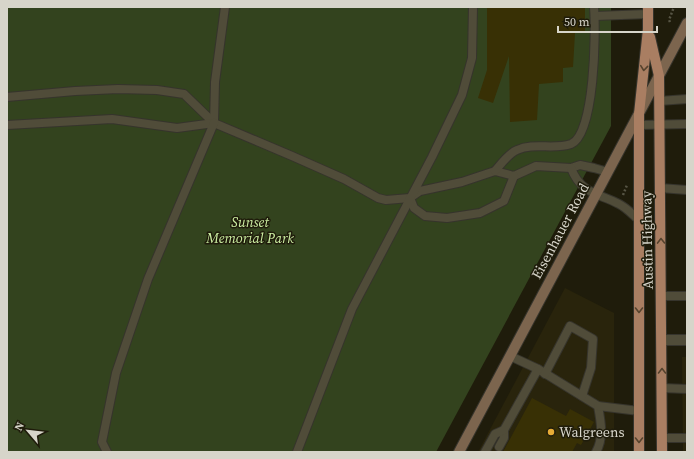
<svg xmlns="http://www.w3.org/2000/svg" width="694" height="459" font-family="'Source Serif 4',serif">
  <style>
    .built { fill: #29240c }
    .green { fill: #33431e }
    .building { fill: #383005 }
    .lines { fill: none; stroke-linecap: round; stroke-linejoin: round }
    .service-casing { stroke: #36342c; stroke-width: 10 }
    .minor-casing { stroke: #36342c; stroke-width: 12 }
    .secondary-casing { stroke: #36342c; stroke-width: 12 }
    .primary-casing { stroke: #36342c; stroke-width: 12 }
    .path { stroke: #575545; stroke-width: 2.5; stroke-dasharray: 2 2; stroke-linecap: butt }
    .service { stroke: #504c39; stroke-width: 8 }
    .minor { stroke: #504c39; stroke-width: 10 }
    .secondary { stroke: #7c654e; stroke-width: 10 }
    .primary { stroke: #a97e62; stroke-width: 10 }
    .oneway { stroke: #56432e }
    .poi-dot { fill: #e7ac36; stroke: #1f1c0b; stroke-width: 1.5 }
    .labels { text-anchor: middle; dominant-baseline: central; stroke-width: 3; stroke-linejoin: round; paint-order: stroke }
    .park-label { font-size: 14px; font-style: italic; fill: #cceea2; stroke: #1f1c0b }
    .street-label { font-size: 14px; fill: #d7d5ca; stroke: #1f1c0b }
    .poi-label { font-size: 14px; fill: #d7d5ca; stroke: #1f1c0b; text-anchor: start }
  </style>
  <rect width="100%" height="100%" fill="#1f1c0b"/>
  <g class="built">
    <polygon points="565,288 614,313 614,452 478,452"/>
    <polygon points="682,357 687,357 687,452 683,452"/>
  </g>
  <polygon class="green" points="7,7 611,7 611,126 436,452 7,452"/>
  <g class="building">
    <polygon points="487,7 585,7 585,32 575,33 573,67 563,68 563,82 539,84 537,120 510,122 509,56 493,103 478,98 487,70"/>
    <polygon points="532,398 566,416 570,409 594,422 581,445 577,443 572,452 503,452"/>
  </g>
  <g class="lines">
    <g class="service-casing">
      <g id="service">
        <polyline points="225,7 215,82 214,123 292,156 344,179 378,198 386,200 410,198 420,191 462,182 495,171 514,176 536,166 571,168 580,165 594,168 608,172"/>
        <polyline points="595,16 648,14"/>
        <polyline points="7,97 75,91 118,89 157,90 184,94 214,123"/>
        <polyline points="659,101 687,99"/>
        <polyline points="7,125 112,119 177,128 214,123"/>
        <polyline points="639,125 687,124"/>
        <path d="M571,168C581,194 598,193 619,204C627,208 633,215 639,220"/>
        <path d="M495,171C501,164 509,153 517,150C534,142 553,150 571,144C595,135 596,31 594,7"/>
        <polyline points="660,188 687,190"/>
        <polyline points="410,198 414,208 425,216 447,218 480,213 504,201 514,176"/>
        <polyline points="662,296 687,296"/>
        <path d="M510,356L538,369L598,406C601,422 604,438 596,452"/>
        <polyline points="545,374 570,326 593,339 591,368 582,396"/>
        <polyline points="662,388 687,389"/>
        <polyline points="598,406 639,411"/>
        <polyline points="662,438 687,438"/>
        <polyline points="499,447 504,438 504,430"/>
        <polyline points="107,452 102,442 116,373 148,279 214,123"/>
        <polyline points="297,452 352,309 432,157 462,95 472,58 473,7"/>
        <polyline points="485,452 495,434 504,430 538,369"/>
      </g>
    </g>
    <g class="minor-casing">
      <polyline id="minor" points="662,340 687,340"/>
    </g>
    <g class="secondary-casing">
      <polyline id="secondary" points="459,452 687,23"/>
    </g>
    <g class="primary-casing">
      <g id="primary">
        <polyline points="650,37 659,76 662,452"/>
        <polyline points="639,452 639,114 648,29 648,7"/>
      </g>
    </g>
    <g class="path">
      <polyline points="670,22 669,20 674,7"/>
      <polyline points="623,195 627,185"/>
    </g>
    <use href="#service" class="service"/>
    <use href="#minor" class="minor"/>
    <use href="#secondary" class="secondary"/>
    <use href="#primary" class="primary"/>
  </g>
  <defs><path id="oneway-chevron" d="M-2-3.5L2.5 0L-2 3.5" fill="none" stroke-width="1.6" stroke-linecap="round" stroke-linejoin="round"/></defs>
  <g class="oneway">
    <use href="#oneway-chevron" transform="translate(644 68) rotate(96)"/>
    <use href="#oneway-chevron" transform="translate(661 241) rotate(-91)"/>
    <use href="#oneway-chevron" transform="translate(639 310) rotate(90)"/>
    <use href="#oneway-chevron" transform="translate(662 371) rotate(-90)"/>
    <use href="#oneway-chevron" transform="translate(639 440) rotate(90)"/>
  </g>
  <circle class="poi-dot" cx="551" cy="432" r="4"/>
  <g class="labels">
    <g class="park-label">
      <text x="250" y="222">Sunset<tspan x="250" dy="16">Memorial Park</tspan></text>
    </g>
    <g class="street-label">
      <text transform="translate(560 231) rotate(-62)">Eisenhauer Road</text>
      <text transform="translate(647 240) rotate(-91)">Austin Highway</text>
    </g>
    <g class="poi-label">
      <text x="559" y="432">Walgreens</text>
    </g>
  </g>
  <rect width="694" height="459" fill="none" stroke="#d7d5ca" stroke-width="16"/>
  <g transform="translate(28 431) rotate(298)" stroke="#1f1c0b" stroke-width="3" paint-order="stroke">
  <path d="M0-3L7 15L0 10L-7 15Z" fill="#d7d5ca"/>
  <text y="-6" font-size="11" font-weight="bold" text-anchor="middle" fill="#d7d5ca">N</text>
  </g>
  <path d="M558 26v6h99v-6" fill="none" stroke="#d7d5ca" stroke-width="2"/>
  <text x="564" y="26" font-size="12" fill="#d7d5ca" stroke="#1f1c0b" stroke-width="3" paint-order="stroke">50 m</text>
</svg>
